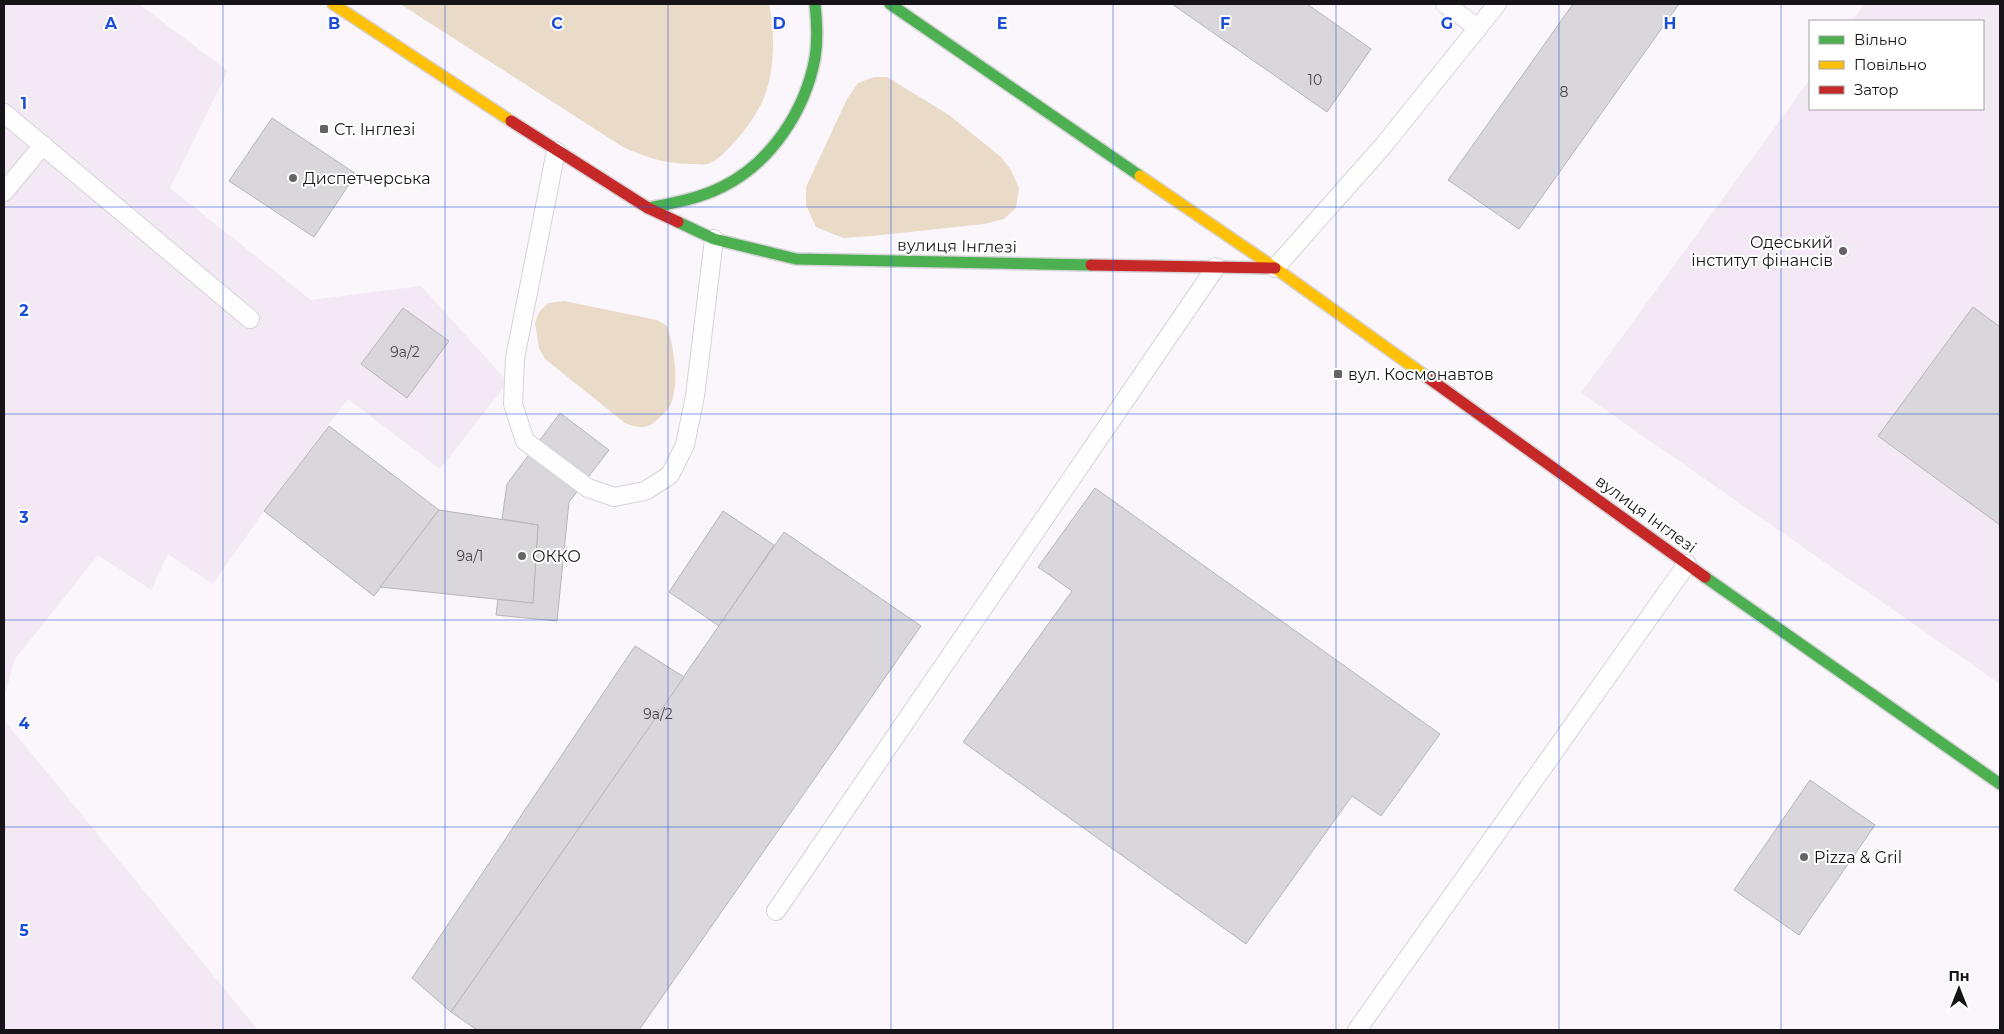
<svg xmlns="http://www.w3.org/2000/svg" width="2004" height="1034" font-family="Montserrat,sans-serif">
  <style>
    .built { fill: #f2e9f4 }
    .green { fill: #eadbc8 }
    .building { fill: #dad7dc; stroke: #b8b5b9 }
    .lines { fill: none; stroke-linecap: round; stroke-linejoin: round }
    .lane-casing { stroke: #d6d3d8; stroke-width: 20 }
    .fast-casing { stroke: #d6d3d8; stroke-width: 14 }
    .slow-casing { stroke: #d6d3d8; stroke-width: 14 }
    .jam-casing { stroke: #d6d3d8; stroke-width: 14 }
    .lane { stroke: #fefeff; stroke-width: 18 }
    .fast { stroke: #4caf50; stroke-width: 11 }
    .slow { stroke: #ffc107; stroke-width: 11 }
    .jam { stroke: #c62828; stroke-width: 11 }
    .grid { fill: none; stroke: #1d4ed8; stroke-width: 1; stroke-opacity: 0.55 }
    .poi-dot { fill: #666368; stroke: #fff; stroke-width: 2 }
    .labels { text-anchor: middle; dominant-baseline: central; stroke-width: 4; stroke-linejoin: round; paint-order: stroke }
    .number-label { font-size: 14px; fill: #474549 }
    .poi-label { font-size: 16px; fill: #161418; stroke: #fff; text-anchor: start }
    .street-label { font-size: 16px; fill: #161418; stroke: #fff }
    .grid-label { font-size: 16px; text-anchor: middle; font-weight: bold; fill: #1d4ed8; stroke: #fff; stroke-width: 4; stroke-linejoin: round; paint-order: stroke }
  </style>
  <rect width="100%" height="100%" fill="#faf6fc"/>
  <g class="built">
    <polygon points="4,4 139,4 228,71 170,188 311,300 421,286 508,382 440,469 348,399 264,511 213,584 168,554 151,590 98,555 15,659 4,698"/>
    <polygon points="1865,4 2000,4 2000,684 1581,393 1810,79 1810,109 1983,109 1983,21 1852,21"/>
    <polygon points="4,720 258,1030 4,1030"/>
  </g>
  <g class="green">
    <path d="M400,4H769C776,35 775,80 759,108C753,119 745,130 737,139C729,148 719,160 708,164C705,165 700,164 696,164C670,165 647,158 623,147Z"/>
    <polygon points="874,77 887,77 949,115 1001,157 1011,170 1019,188 1016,208 1004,219 984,224 872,236 843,238 816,227 806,205 806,187 847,99 858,83"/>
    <path d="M564,301L657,320L667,326C674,346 680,386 670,406C667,411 661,416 657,420C647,430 637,428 625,423L545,359L539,348L535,323L539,312L548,303Z"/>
  </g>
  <g class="building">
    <polygon points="1172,4 1307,4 1371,49 1327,112"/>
    <polygon points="1573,4 1679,4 1519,229 1448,180"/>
    <polygon points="272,118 356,174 314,237 229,181"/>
    <polygon points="1973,307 2000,327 2000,525 1878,436"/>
    <polygon points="403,308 449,341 407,398 361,364"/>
    <polygon points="560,413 609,450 569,502 557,621 496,615 498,599 533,603 538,525 502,519 507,484"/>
    <polygon points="329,426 439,510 374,596 264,511"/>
    <polygon points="1095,488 1440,734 1381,816 1352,796 1246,944 963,742 1072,591 1038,567"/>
    <polygon points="439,510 538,525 533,603 380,587"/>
    <polygon points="723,511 774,545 719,626 669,592"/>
    <polygon points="784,532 921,626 639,1030 477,1030 451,1012"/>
    <polygon points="635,646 684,677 451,1012 412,978"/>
    <polygon points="1810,780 1875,825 1799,935 1734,890"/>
  </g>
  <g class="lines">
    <g class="lane-casing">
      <g id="lane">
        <polyline points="1445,4 1478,28"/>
        <polyline points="4,113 250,319"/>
        <polyline points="556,151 515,358 513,404 525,441 588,488 614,497 645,491 670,475 685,445 695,396 714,239"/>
        <polyline points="4,192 43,145"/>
        <polyline points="1275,268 1383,146 1497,4"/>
        <polyline points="776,911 1216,267"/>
        <polyline points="1357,1030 1687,564"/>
      </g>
    </g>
    <g class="fast-casing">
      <g id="fast">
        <polyline points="890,4 1140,176"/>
        <path d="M648,208C673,203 698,199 722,187C771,163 805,111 815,58C818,40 817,22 815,4"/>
        <polyline points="678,222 714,239 796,259 1091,265"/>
        <polyline points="1705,577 2000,784"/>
      </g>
    </g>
    <g class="slow-casing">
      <g id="slow">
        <polyline points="333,4 511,121"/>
        <polyline points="1140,176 1275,268 1427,377"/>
      </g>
    </g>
    <g class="jam-casing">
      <g id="jam">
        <polyline points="511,121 648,208 678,222"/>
        <polyline points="1091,265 1275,268"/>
        <polyline points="1427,377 1705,577"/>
      </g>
    </g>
    <use href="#lane" class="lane"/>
    <use href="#fast" class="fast"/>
    <use href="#slow" class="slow"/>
    <use href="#jam" class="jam"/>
  </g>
  <path class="grid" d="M223,4V1030M445,4V1030M668,4V1030M891,4V1030M1113,4V1030M1336,4V1030M1559,4V1030M1781,4V1030M4,207H2000M4,414H2000M4,620H2000M4,827H2000"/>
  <g class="poi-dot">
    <rect x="319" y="124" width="10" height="10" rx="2.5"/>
    <circle cx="293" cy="178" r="5"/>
    <circle cx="1843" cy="251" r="5"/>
    <rect x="1333" y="369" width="10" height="10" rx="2.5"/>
    <circle cx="522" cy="556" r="5"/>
    <circle cx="1804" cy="857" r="5"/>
  </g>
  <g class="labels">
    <g class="number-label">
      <text x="1315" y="80">10</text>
      <text x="1564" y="92">8</text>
      <text x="405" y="352">9а/2</text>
      <text x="470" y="556">9а/1</text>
      <text x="658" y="714">9а/2</text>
    </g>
    <g class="poi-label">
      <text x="334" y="129">Ст. Інглезі</text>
      <text x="303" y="178">Диспетчерська</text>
      <text x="1833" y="242" text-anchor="end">Одеський<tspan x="1833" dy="18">інститут фінансів</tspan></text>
      <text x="1348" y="374">вул. Космонавтов</text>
      <text x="532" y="556">ОККО</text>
      <text x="1814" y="857">Pizza &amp; Gril</text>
    </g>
    <g class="street-label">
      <text transform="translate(957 246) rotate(1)">вулиця Інглезі</text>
      <text transform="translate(1646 514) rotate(36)">вулиця Інглезі</text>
    </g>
  </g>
  <g class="grid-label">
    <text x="111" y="29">A</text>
    <text x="334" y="29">B</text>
    <text x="557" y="29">C</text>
    <text x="779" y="29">D</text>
    <text x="1002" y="29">E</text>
    <text x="1225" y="29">F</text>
    <text x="1447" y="29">G</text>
    <text x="1670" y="29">H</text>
    <text x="24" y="109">1</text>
    <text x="24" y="316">2</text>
    <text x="24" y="523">3</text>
    <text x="24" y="729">4</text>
    <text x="24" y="936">5</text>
  </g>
  <rect width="2004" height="1034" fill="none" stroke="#161418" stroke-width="10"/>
  <rect x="1809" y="20" width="175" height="90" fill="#ffffff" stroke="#a2a1a3"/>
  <rect x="1819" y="36" width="25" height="8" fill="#4caf50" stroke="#a2a1a3"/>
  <text x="1854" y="45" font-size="15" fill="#161418">Вільно</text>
  <rect x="1819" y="61" width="25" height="8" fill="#ffc107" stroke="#a2a1a3"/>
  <text x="1854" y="70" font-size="15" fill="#161418">Повільно</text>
  <rect x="1819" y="86" width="25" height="8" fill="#c62828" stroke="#a2a1a3"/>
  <text x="1854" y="95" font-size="15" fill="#161418">Затор</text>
  <g transform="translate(1959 989)" stroke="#ffffff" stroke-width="4" paint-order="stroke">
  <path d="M0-4L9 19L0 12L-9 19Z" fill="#161418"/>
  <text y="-8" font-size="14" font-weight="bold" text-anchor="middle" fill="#161418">Пн</text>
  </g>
</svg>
